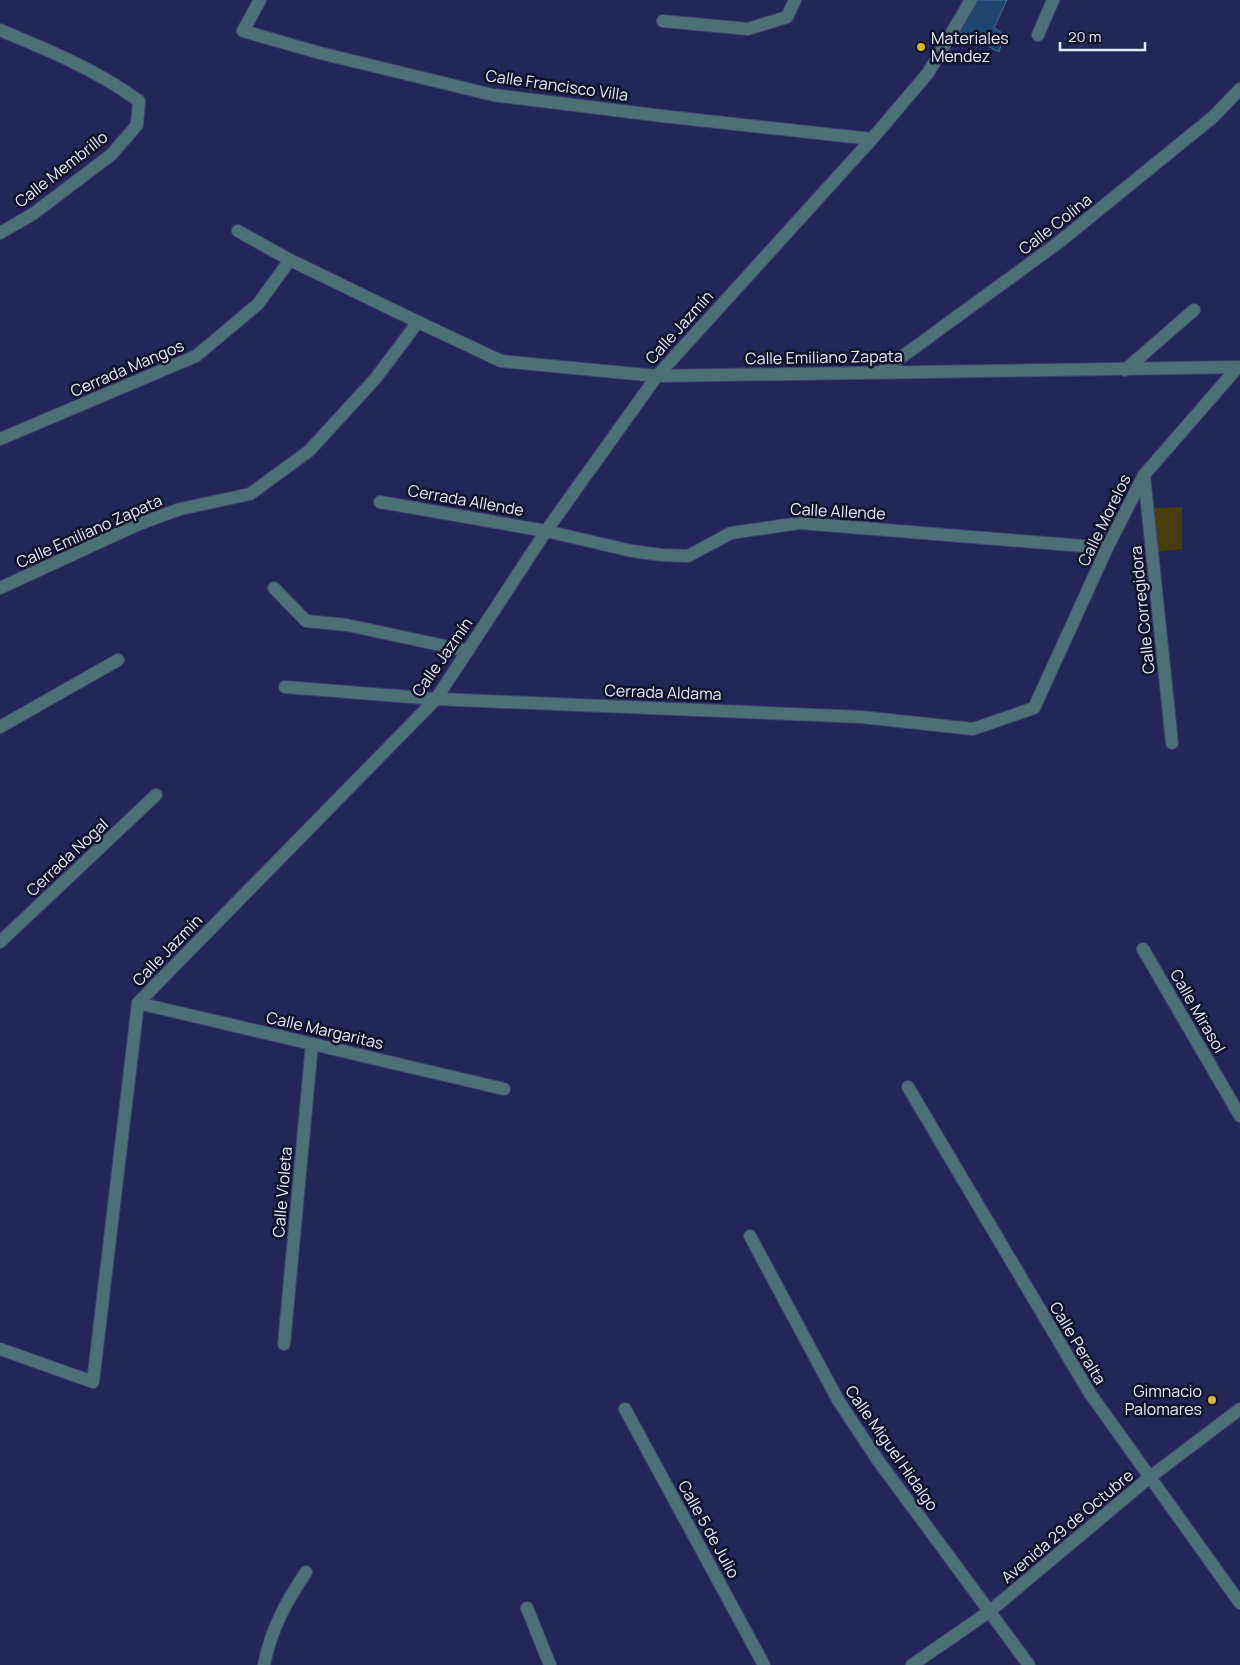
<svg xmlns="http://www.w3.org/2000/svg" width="1240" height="1665" font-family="Manrope,sans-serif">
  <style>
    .green { fill: #473d0f }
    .building { fill: #214572; stroke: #466b9c }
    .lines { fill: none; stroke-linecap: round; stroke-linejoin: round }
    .service-casing { stroke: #3e436f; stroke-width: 14 }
    .minor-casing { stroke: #3e436f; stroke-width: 14 }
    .tertiary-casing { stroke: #3e436f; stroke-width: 14 }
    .service { stroke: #4c6f78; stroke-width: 12 }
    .minor { stroke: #4c6f78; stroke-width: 12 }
    .tertiary { stroke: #4c6f78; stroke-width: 12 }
    .poi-dot { fill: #d4b635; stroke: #101329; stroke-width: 2 }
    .labels { text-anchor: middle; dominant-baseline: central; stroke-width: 5; stroke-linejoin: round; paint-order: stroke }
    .poi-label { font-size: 16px; fill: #e7ecff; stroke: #101329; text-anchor: start }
    .street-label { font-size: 16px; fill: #e7ecff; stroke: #101329 }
  </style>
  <rect width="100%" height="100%" fill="#222758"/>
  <polygon class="green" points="1182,507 1182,549 1157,552 1154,508"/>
  <polygon class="building" points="968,0 1007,0 994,28 1004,34 999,52 952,28"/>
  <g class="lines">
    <g class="service-casing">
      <polyline id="service" points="1038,35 1053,0"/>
    </g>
    <g class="minor-casing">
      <g id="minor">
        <polyline points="260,0 243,31 320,53 493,95 662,116 872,139"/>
        <polyline points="663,21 748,29 787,17 795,0"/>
        <path d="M0,30C48,50 97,70 139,101L137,125L111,155L33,214L0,233"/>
        <polyline points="238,231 290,260 418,322 501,361 657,376 1240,367"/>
        <polyline points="1125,370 1194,310"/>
        <polyline points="881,372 1058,243 1213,117 1240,89"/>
        <polyline points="0,439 196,356 258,304 290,260"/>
        <polyline points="1144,475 1172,743"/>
        <polyline points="380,502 546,531 632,551 662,555 688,556 731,533 800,523 1107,548"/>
        <polyline points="0,588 139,524 180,509 250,494 309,451 375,379 418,322"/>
        <polyline points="274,588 306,621 347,625 468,651"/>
        <polyline points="285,687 436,699 862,717 973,729 1034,708 1107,548 1144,475 1237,368"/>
        <polyline points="0,727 118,660"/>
        <polyline points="0,942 156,795"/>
        <polyline points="1143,949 1240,1116"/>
        <polyline points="138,1003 504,1089"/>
        <polyline points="908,1087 1089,1392 1240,1603"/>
        <polyline points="750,1236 838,1400 877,1459 1029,1665"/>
        <polyline points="284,1344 312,1044"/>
        <polyline points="0,1349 93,1382 138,1003 436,699 546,531 657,376 872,139 928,73 971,0"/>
        <polyline points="625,1409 764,1665"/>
        <polyline points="527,1608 550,1665"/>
        <path d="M264,1665C271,1629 286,1602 306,1572"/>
      </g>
    </g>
    <g class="tertiary-casing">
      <polyline id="tertiary" points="912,1665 990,1611 1150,1477 1240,1409"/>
    </g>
    <use href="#service" class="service"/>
    <use href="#minor" class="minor"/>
    <use href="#tertiary" class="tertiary"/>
  </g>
  <g class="poi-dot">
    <circle cx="921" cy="47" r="5"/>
    <circle cx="1212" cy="1400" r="5"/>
  </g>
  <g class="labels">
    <g class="poi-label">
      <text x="931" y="38">Materiales<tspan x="931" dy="18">Mendez</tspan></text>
      <text x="1202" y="1391" text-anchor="end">Gimnacio<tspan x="1202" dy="18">Palomares</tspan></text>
    </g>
    <g class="street-label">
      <text transform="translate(557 85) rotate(8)">Calle Francisco Villa</text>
      <text transform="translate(61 169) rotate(-38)">Calle Membrillo</text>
      <text transform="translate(1055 224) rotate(-38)">Calle Colina</text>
      <text transform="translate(679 327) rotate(-48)">Calle Jazmín</text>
      <text transform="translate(824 357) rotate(-1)">Calle Emiliano Zapata</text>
      <text transform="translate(127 368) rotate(-23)">Cerrada Mangos</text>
      <text transform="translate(466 500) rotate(10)">Cerrada Allende</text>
      <text transform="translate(838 511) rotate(3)">Calle Allende</text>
      <text transform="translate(1104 520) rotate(-64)">Calle Morelos</text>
      <text transform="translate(89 531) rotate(-24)">Calle Emiliano Zapata</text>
      <text transform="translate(1142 610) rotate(-96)">Calle Corregidora</text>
      <text transform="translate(442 657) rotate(-55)">Calle Jazmín</text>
      <text transform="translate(663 692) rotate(2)">Cerrada Aldama</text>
      <text transform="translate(67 857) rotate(-43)">Cerrada Nogal</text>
      <text transform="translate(167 950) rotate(-46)">Calle Jazmín</text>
      <text transform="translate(1198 1011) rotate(60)">Calle Mirasol</text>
      <text transform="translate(325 1030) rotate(13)">Calle Margaritas</text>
      <text transform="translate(282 1192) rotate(-85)">Calle Violeta</text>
      <text transform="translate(1078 1343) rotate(59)">Calle Peralta</text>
      <text transform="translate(892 1448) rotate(55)">Calle Miguel Hidalgo</text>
      <text transform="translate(1067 1526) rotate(-40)">Avenida 29 de Octubre</text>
      <text transform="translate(709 1529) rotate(61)">Calle 5 de Julio</text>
    </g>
  </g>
  <path d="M1060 42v8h85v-8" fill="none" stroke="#e7ecff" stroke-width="2.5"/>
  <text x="1068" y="42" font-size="15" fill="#e7ecff" stroke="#101329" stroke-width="4" paint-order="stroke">20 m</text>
</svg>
